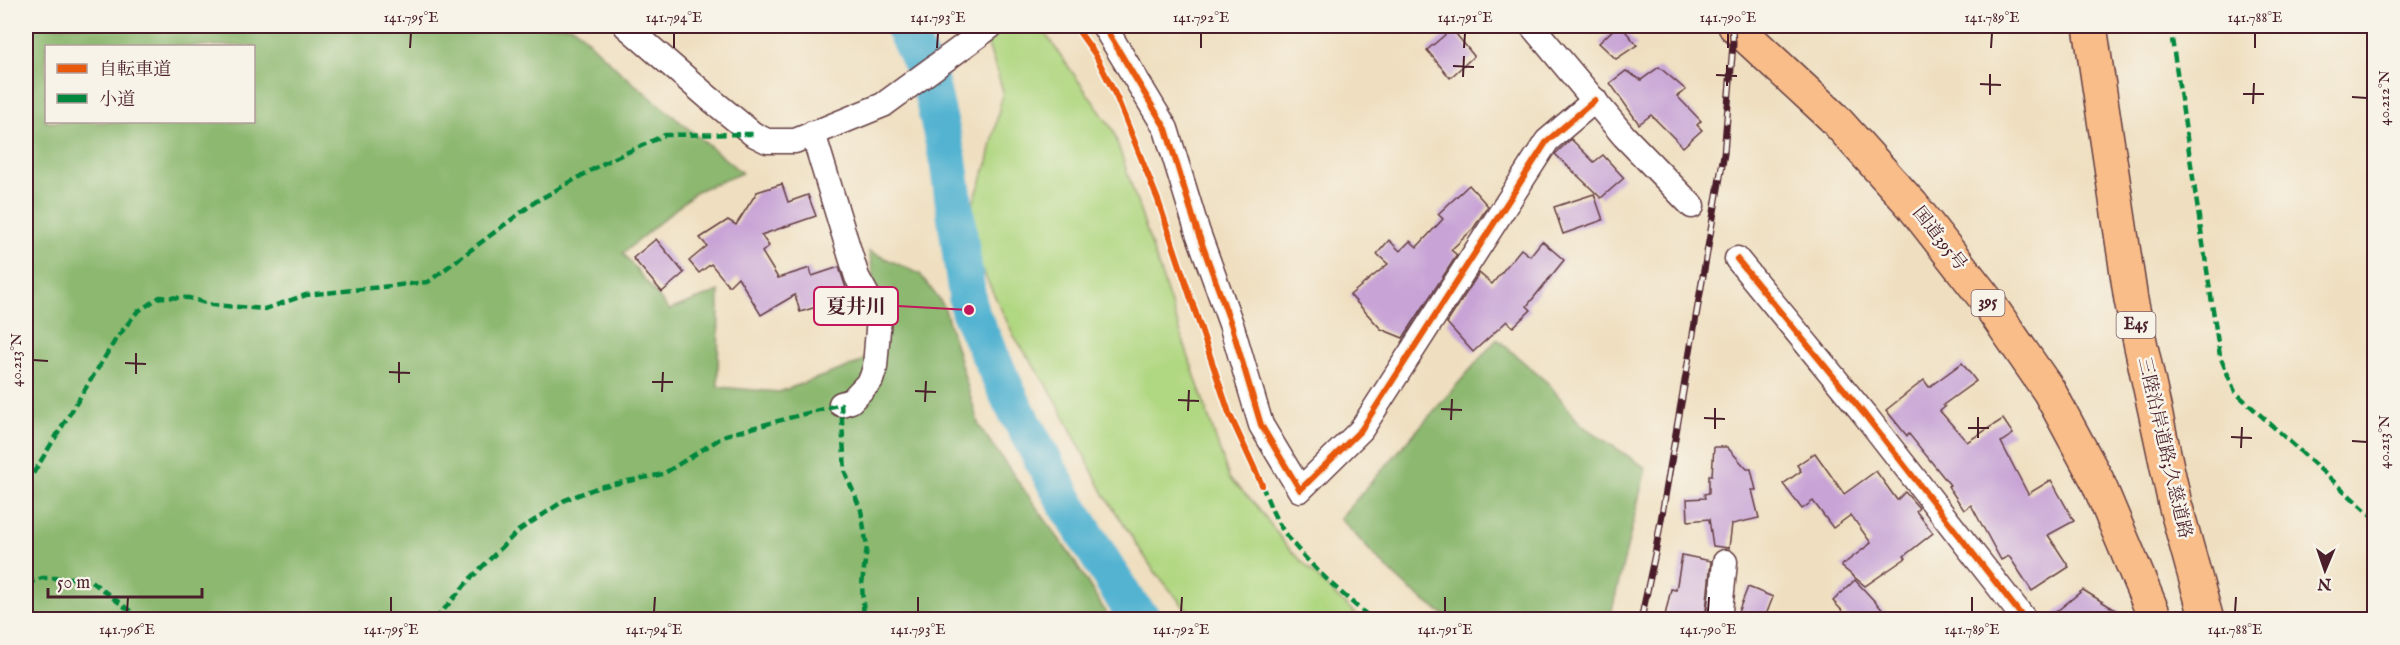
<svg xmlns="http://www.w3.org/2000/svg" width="2400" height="645" font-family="'IM FELL English','Noto Serif JP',serif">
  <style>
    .green { fill: #b0d781; stroke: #7d7b56; stroke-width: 1.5 }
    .forest { fill: #8cb86f; stroke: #6b6c4d; stroke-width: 1.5; fill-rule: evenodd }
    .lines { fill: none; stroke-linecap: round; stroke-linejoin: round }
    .river { stroke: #52b3d1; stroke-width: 38 }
    .building { fill: #c8a4d6 }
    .minor-casing { stroke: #633c41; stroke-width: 27 }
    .highway-casing { stroke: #633c41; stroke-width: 36 }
    .minor { stroke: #fff; stroke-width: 24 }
    .highway { stroke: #f8bd88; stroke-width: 33 }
    .rail-casing { stroke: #4a1f2b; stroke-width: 7 }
    .rail { stroke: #f7f3e8; stroke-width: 4.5; stroke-dasharray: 14; stroke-linecap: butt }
    .quiet { stroke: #00873e; stroke-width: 4.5; stroke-dasharray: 9 4.5; stroke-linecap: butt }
    .cycleway-casing { stroke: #f7f3e8; stroke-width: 10 }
    .cycleway { stroke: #e8590c; stroke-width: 6 }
    .ticks { fill: none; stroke: #4a1f2b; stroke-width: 2 }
    .labels { text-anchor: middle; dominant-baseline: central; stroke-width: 5; stroke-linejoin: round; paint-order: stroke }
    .shield { fill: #f7f3e8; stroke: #7e5f64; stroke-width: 1.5 }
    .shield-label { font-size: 16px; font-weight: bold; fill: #4a1f2b }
    .street-label { font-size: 18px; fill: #4a1f2b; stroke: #f7f3e8 }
    .leader { fill: none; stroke: #c2185b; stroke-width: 2 }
    .callout-dot { fill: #c2185b; stroke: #f7f3e8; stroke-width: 2 }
    .callout { fill: #f7f3e8; stroke: #c2185b; stroke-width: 2 }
    .callout-label { font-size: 20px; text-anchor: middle; font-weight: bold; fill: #4a1f2b }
    .neatline { fill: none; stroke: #4a1f2b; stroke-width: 2 }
    .ticks-label { font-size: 15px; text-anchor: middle; fill: #4a1f2b }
  </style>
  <rect width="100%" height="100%" fill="#f7f3e8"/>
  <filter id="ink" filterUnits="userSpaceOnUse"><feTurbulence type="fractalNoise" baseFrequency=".0167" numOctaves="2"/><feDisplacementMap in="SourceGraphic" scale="12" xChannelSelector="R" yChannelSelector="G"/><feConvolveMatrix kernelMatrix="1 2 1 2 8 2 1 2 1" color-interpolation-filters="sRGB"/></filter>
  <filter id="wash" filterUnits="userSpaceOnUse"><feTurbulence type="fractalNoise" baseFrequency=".008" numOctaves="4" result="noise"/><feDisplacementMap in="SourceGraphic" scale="24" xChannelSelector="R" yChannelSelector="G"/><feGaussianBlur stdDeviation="1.35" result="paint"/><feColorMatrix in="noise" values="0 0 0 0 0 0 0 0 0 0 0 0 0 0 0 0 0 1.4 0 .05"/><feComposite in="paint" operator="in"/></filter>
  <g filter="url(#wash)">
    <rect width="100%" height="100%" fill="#efdfc0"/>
    <polygon class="green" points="982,26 1040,26 1113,130 1229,478 1257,506 1285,544 1337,597 1362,619 1194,619 1152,568 1104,494 1053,395 1014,336 967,239 969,214 988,162 1003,91"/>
    <g class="forest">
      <path d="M26,26H573L620,72L742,173L697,191L623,253L669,310L719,291L718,387L779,392L859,363L886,342L869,251L920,274L944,306L979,426L1071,556L1110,619H26ZM46,46H254V122H46Z"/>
      <path d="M1497,339L1549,384L1581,425L1646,468L1610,619H1451C1407,593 1374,556 1340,518Z"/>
    </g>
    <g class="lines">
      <polyline class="river" points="903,26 929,79 948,160 969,310 1012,403 1068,506 1128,604 1143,620"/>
    </g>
    <g id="blocks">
      <g class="building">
        <polygon points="1617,26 1621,26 1637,45 1616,59 1599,43"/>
        <polygon points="1452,29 1474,56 1450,78 1427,50"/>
        <polygon points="1659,67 1686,90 1677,96 1701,121 1697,125 1702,130 1683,147 1651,115 1639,124 1610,83 1626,71 1641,80"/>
        <polygon points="1571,139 1594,162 1603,155 1624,178 1601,198 1555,154"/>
        <polygon points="782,184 788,202 808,195 816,216 761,235 769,246 762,252 778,278 810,268 812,276 839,267 849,297 800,312 795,295 761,315 738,277 729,286 711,264 699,273 689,261 707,246 700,238 728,220 736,225 757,192"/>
        <polygon points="1469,185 1488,206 1473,229 1451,250 1457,255 1403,338 1381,329 1350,295 1388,264 1377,254 1389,240 1400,251 1410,241 1417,247 1443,219 1438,214"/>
        <polygon points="1594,194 1603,220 1563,234 1554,207"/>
        <polygon points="656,239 684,273 662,292 633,258"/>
        <polygon points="1542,241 1564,260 1527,306 1531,310 1513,327 1507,321 1473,352 1447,323 1479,273 1492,284 1521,249 1530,256"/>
        <polygon points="1962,363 1976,381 1943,405 1945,407 1940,411 1967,442 2003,419 2013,434 2001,442 2028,494 2051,480 2074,521 2048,535 2069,567 2032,591 2009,556 2001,560 1971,505 1964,510 1948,486 1950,485 1909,434 1907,436 1886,410 1924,380 1929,387"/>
        <polygon points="1714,447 1727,447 1747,469 1751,469 1756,490 1752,490 1759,518 1732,524 1729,548 1713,546 1709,519 1688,521 1687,499 1705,498 1704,494 1709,493 1709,475 1712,475"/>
        <polygon points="1815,453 1844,494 1876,471 1897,500 1905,492 1919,508 1916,511 1933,533 1904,556 1906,558 1865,586 1841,566 1871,543 1851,515 1833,528 1813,501 1802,509 1783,484 1801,471 1797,465"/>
        <polygon points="1682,555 1711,561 1705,620 1664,620 1671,589 1676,590"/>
        <polygon points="1855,580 1892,620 1851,620 1833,601"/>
        <polygon points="1748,587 1773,597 1764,620 1735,620"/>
        <polygon points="2083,590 2132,620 2046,620"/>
      </g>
    </g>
  </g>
  <g filter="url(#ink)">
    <use href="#blocks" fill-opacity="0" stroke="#633c41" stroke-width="1.5"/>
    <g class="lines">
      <g class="minor-casing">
        <g id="minor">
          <polyline points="626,26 709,98 753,134 767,141 795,141 883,105 991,26"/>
          <polyline points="1104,26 1166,129 1197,230 1231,324 1261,425 1300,490 1361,430 1547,141 1595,100"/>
          <polyline points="1532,26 1624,136 1692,206"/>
          <polyline points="813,133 857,277 879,317 875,367 871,380 851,401 841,404"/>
          <polyline points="1737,259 1865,415 2025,620"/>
          <polyline points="1719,620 1725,562"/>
        </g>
      </g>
      <g class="highway-casing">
        <g id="highway">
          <polyline points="1735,26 1832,116 1912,205 1984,297 2049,391 2097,480 2156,620"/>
          <polyline points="2090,26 2131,300 2175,504 2207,620"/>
        </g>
      </g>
      <use href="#minor" class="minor"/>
      <use href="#highway" class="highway"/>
      <g class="rail-casing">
        <polyline id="rail" points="1641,620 1656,549 1724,154 1733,44 1732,26"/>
      </g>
      <use href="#rail" class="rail"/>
      <g class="quiet">
        <polyline points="2170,26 2220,356 2235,392 2374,518"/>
        <polyline points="26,485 116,339 137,312 160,297 189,298 212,305 265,309 306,295 428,282 535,202 606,162 665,135 753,134"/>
        <path d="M1262,485C1267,498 1272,512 1279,524C1299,557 1343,595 1373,620"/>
        <polyline points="26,584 42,578 87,578 142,620"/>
        <polyline points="435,620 470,579 518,531 565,500 599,487 663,474 726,435 841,404 845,472 861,510 867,547 862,584 864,620"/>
      </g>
      <g class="cycleway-casing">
        <g id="cycleway">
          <polyline points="1075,26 1095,54 1117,98 1158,200 1229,413 1262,485"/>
          <polyline points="1104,26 1166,129 1197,230 1231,324 1261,425 1300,490 1361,430 1547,141 1595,100"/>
          <polyline points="1737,259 1865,415 2025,620"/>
        </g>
      </g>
      <use href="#cycleway" class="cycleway"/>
    </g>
  </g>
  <path class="ticks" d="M410,48L411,33M674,48V33M937,48L938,33M1201,48V33M1464,48L1465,33M1728,48V33M1991,48L1992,33M2255,48V33M1453,66L1474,67M1716,75L1737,76M1463,77L1464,56M1980,84L2001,85M1727,86V65M2243,94H2264M1990,95V74M2352,97L2367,98M2253,104L2254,83M33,360L48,361M125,363L146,364M389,372L410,373M136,374V353M652,382H673M399,383V362M915,391L936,392M662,392L663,372M1178,400L1199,401M925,402L926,381M1441,409L1462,410M1188,411L1189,390M1704,418L1725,419M1451,420L1452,399M1968,428H1989M1715,429V408M2231,437L2252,438M1978,438V417M2352,441L2367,442M2241,448L2242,427M127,612L128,597M391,612V597M654,612L655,597M918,612V597M1181,612L1182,597M1445,612V597M1708,612L1709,597M1972,612V597M2235,612L2236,597"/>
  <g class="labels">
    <g class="shield">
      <rect x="1971.5" y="290" width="33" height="26" rx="4.5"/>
      <rect x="2116.5" y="312" width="39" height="26" rx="4.5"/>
    </g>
    <g class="shield-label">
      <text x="1988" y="303">395</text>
      <text x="2136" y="325">E45</text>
    </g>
    <g class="street-label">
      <text transform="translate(1939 239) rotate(52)">国道395号</text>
      <text transform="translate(2164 448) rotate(77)">三陸沿岸道路;久慈道路</text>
    </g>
  </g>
  <path class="leader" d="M969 310L898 306"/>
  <circle class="callout-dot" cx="969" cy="310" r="6"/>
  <rect class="callout" x="814" y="287" width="84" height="38" rx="6"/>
  <g class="callout-label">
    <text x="856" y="313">夏井川</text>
  </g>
  <rect width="2400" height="645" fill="none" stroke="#f7f3e8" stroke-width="66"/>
  <rect x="45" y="45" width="210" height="78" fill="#f7f3e8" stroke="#b29e9c" stroke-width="1.5"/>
  <rect x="57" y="64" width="30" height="9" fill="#e8590c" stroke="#b29e9c" stroke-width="1.5"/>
  <text x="99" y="75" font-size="18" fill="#4a1f2b">自転車道</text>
  <rect x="57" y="94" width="30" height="9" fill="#00873e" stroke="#b29e9c" stroke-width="1.5"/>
  <text x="99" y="105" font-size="18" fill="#4a1f2b">小道</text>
  <g transform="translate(2325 570) rotate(182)" stroke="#f7f3e8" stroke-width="4.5" paint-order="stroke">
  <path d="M0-4.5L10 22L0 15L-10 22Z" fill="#4a1f2b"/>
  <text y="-9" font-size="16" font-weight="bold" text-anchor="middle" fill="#4a1f2b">N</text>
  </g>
  <path d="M48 588v9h154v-9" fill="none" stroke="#4a1f2b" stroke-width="3"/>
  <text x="57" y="588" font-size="18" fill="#4a1f2b" stroke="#f7f3e8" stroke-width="4.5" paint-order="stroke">50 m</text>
  <rect x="33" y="33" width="2334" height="579" class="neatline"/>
  <g class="ticks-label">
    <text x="411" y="22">141.795°E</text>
    <text x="674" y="22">141.794°E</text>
    <text x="938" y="22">141.793°E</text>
    <text x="1201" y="22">141.792°E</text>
    <text x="1465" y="22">141.791°E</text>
    <text x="1728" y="22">141.790°E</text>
    <text x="1992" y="22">141.789°E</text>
    <text x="2255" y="22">141.788°E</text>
    <text transform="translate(2384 98) rotate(-90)" y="5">40.212°N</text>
    <text transform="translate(16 360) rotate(-90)" y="5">40.213°N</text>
    <text transform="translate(2384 442) rotate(-90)" y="5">40.213°N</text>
    <text x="127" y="634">141.796°E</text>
    <text x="391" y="634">141.795°E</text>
    <text x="654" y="634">141.794°E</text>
    <text x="918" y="634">141.793°E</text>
    <text x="1181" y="634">141.792°E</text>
    <text x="1445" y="634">141.791°E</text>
    <text x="1708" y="634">141.790°E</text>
    <text x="1972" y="634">141.789°E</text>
    <text x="2235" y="634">141.788°E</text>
  </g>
</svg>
